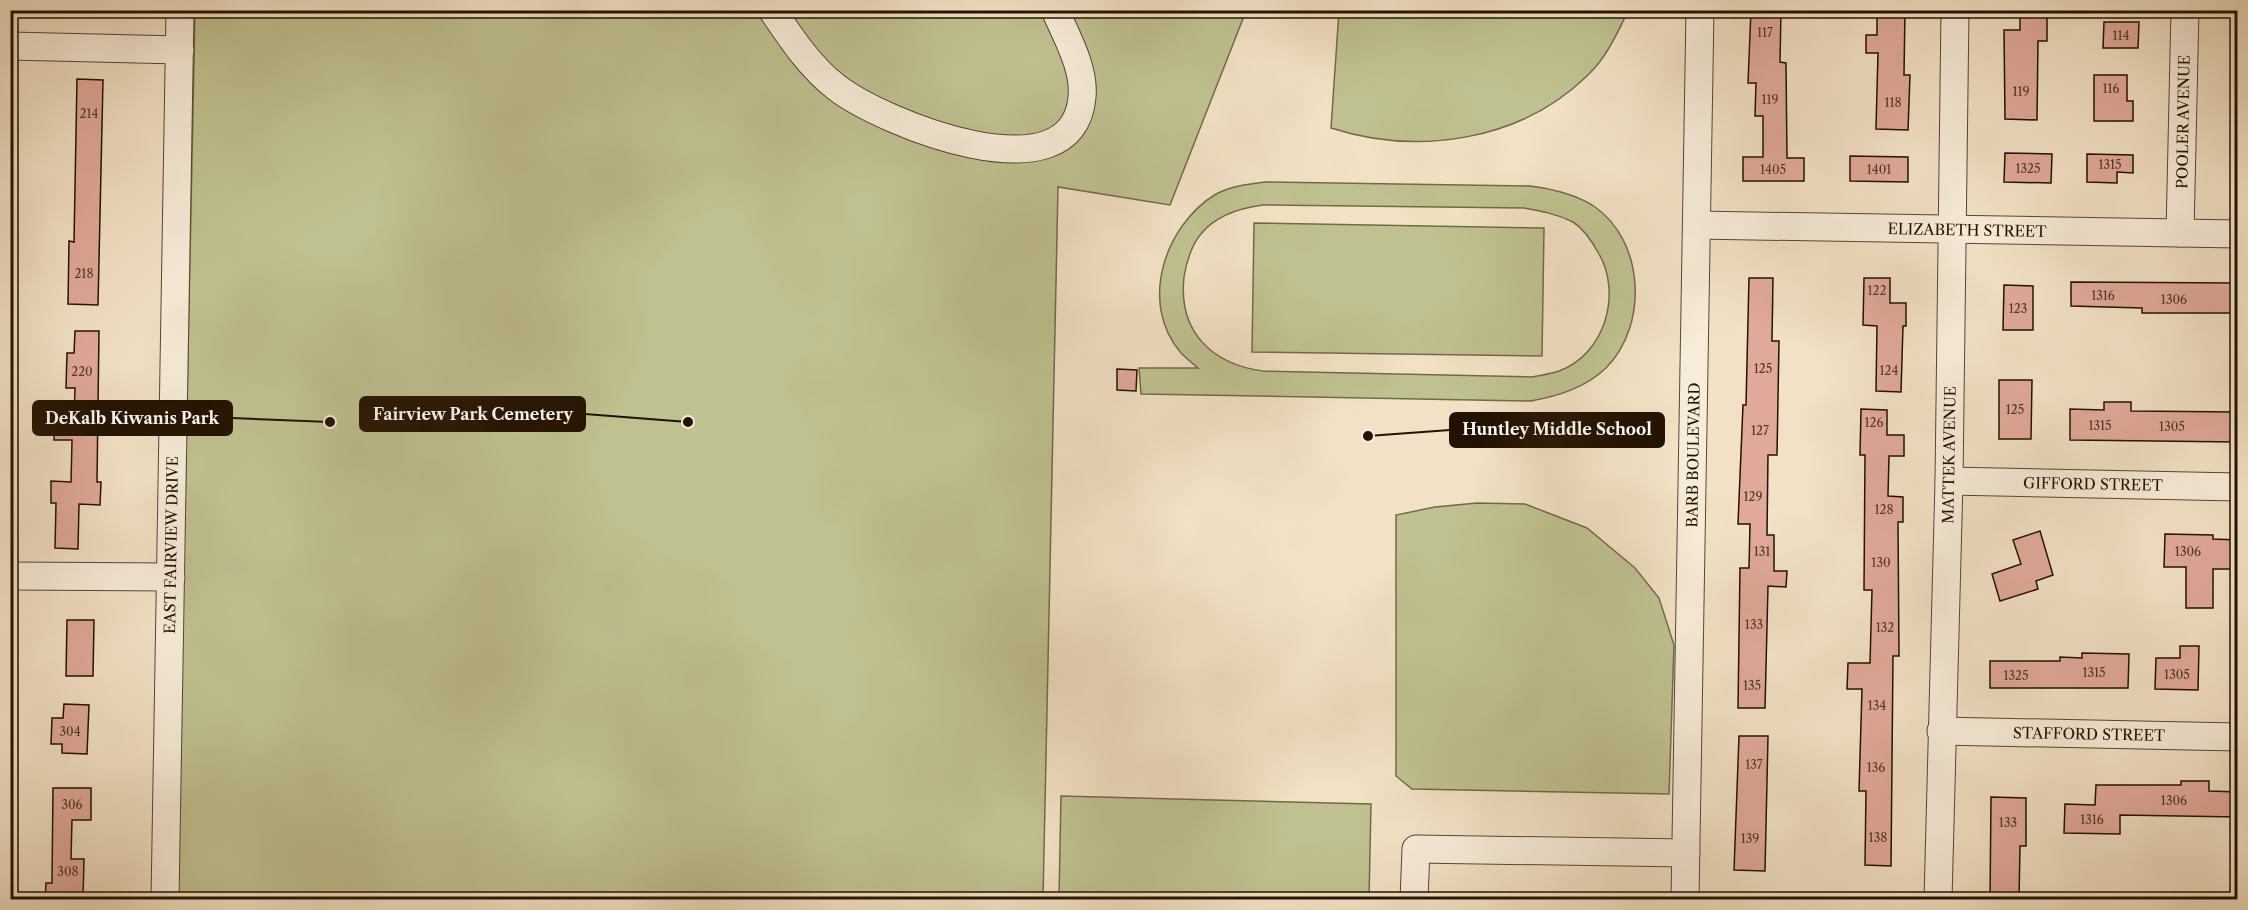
<svg xmlns="http://www.w3.org/2000/svg" width="2248" height="910" font-family="'Libre Caslon Text',serif">
  <style>
    .green { fill: #c0c190; stroke: #726a48; stroke-width: 1.5; fill-rule: evenodd }
    .building { fill: #e0a999; stroke: #231201; stroke-width: 1.5 }
    .lines { fill: none; stroke-linecap: round; stroke-linejoin: round }
    .minor-casing { stroke: #574632; stroke-width: 29 }
    .minor { stroke: #f7ecd9; stroke-width: 27 }
    .labels { text-anchor: middle; dominant-baseline: central; stroke-width: 5; stroke-linejoin: round; paint-order: stroke }
    .number-label { font-size: 12px; fill: #523827 }
    .street-label { font-size: 15px; fill: #231201; stroke: #f7ecd9 }
    .leader { fill: none; stroke: #231201; stroke-width: 2 }
    .callout-dot { fill: #231201; stroke: #f7ecd9; stroke-width: 2 }
    .callout { fill: #231201; stroke: #231201; stroke-width: 2 }
    .callout-label { font-size: 16px; text-anchor: middle; font-weight: bold; fill: #fff }
  </style>
  <rect width="100%" height="100%" fill="#f2e1c4"/>
  <filter id="stains"><feTurbulence type="fractalNoise" baseFrequency=".00333" numOctaves="4"/><feColorMatrix values="0 0 0 0 .2 0 0 0 0 .09 0 0 0 0 .02 0 0 0 .5 -.17"/></filter>
  <radialGradient id="worn" r=".72"><stop offset=".6" stop-color="#630" stop-opacity="0"/><stop offset="1" stop-color="#630" stop-opacity=".3"/></radialGradient>
  <g class="green">
    <polygon points="195,11 1246,11 1170,205 1058,187 1043,899 177,900"/>
    <path d="M1339,11V10L1628,11C1617,34 1606,58 1587,76C1520,141 1418,156 1331,128Z"/>
    <path d="M1265,182L1530,186C1553,189 1576,194 1595,207C1645,242 1648,326 1606,368C1585,388 1558,396 1531,401L1141,394L1139,368H1198C1192,363 1186,358 1181,353C1138,303 1165,225 1216,194C1231,186 1249,184 1265,182ZM1263,205L1524,208C1541,211 1557,214 1573,222C1584,229 1593,243 1599,254C1622,294 1605,354 1559,371C1551,374 1541,375 1532,377L1263,371C1211,364 1178,331 1184,277C1186,263 1192,244 1201,234C1216,215 1240,208 1263,205Z"/>
    <polygon points="1254,223 1544,228 1542,356 1252,352"/>
    <polygon points="1477,503 1525,504 1587,528 1635,568 1659,598 1674,645 1669,794 1412,789 1396,776 1396,515 1435,507"/>
    <polygon points="1061,796 1371,804 1369,899 1059,899"/>
  </g>
  <g class="building">
    <polygon points="1751,10 1781,10 1780,62 1786,63 1787,158 1804,158 1804,181 1743,181 1743,157 1763,157 1763,116 1755,116 1756,83 1748,83"/>
    <polygon points="1877,10 1905,10 1904,75 1910,75 1908,130 1876,129 1878,53 1866,53 1866,35 1877,35"/>
    <polygon points="2020,10 2047,10 2047,41 2038,41 2037,120 2005,119 2004,30 2020,30"/>
    <polygon points="2104,22 2139,22 2138,48 2103,48"/>
    <polygon points="2094,75 2127,75 2127,101 2133,101 2133,121 2094,121"/>
    <polygon points="77,79 103,80 98,305 68,304 69,241 74,242"/>
    <polygon points="2005,153 2052,154 2051,183 2004,182"/>
    <polygon points="2087,154 2133,155 2133,173 2117,172 2117,183 2087,182"/>
    <polygon points="1850,156 1908,157 1908,182 1850,181"/>
    <polygon points="1749,278 1773,278 1772,341 1779,341 1777,455 1768,455 1767,535 1774,535 1774,571 1787,571 1786,587 1768,586 1765,708 1738,708 1740,568 1749,568 1750,524 1738,524 1743,405 1746,405"/>
    <polygon points="1864,278 1890,278 1890,303 1906,303 1906,326 1903,326 1901,392 1876,391 1877,326 1863,325"/>
    <polygon points="2071,282 2238,283 2238,313 2142,313 2142,308 2071,306"/>
    <polygon points="2004,285 2033,286 2033,330 2003,330"/>
    <polygon points="75,331 99,331 97,482 101,482 100,505 79,504 78,549 55,548 56,503 51,503 51,481 71,482 72,440 54,440 54,421 74,421 75,388 66,388 67,353 74,353"/>
    <polygon points="1117,369 1137,370 1136,391 1117,390"/>
    <polygon points="1999,380 2032,380 2031,439 1999,439"/>
    <polygon points="2104,402 2131,402 2131,411 2238,412 2238,442 2070,440 2070,409 2104,410"/>
    <polygon points="1861,409 1887,410 1887,435 1904,435 1904,456 1889,456 1888,496 1903,497 1903,522 1898,522 1899,656 1893,656 1891,866 1865,865 1866,791 1859,791 1862,689 1847,689 1848,663 1870,663 1872,590 1864,590 1865,455 1860,455"/>
    <polygon points="2040,531 2053,575 2036,581 2038,589 2000,601 1992,574 2021,564 2013,540"/>
    <polygon points="2165,534 2213,535 2213,539 2238,540 2238,569 2213,569 2213,608 2186,608 2186,567 2164,567"/>
    <polygon points="67,620 94,620 93,676 66,676"/>
    <polygon points="2180,646 2199,646 2198,690 2155,689 2156,658 2180,658"/>
    <polygon points="2082,653 2129,654 2128,688 1990,688 1990,661 2060,661 2060,657 2082,658"/>
    <polygon points="64,704 89,705 87,754 62,753 62,744 51,744 52,718 63,718"/>
    <polygon points="1739,736 1768,736 1765,871 1734,870"/>
    <polygon points="2181,781 2209,781 2209,791 2238,792 2238,817 2120,815 2120,834 2064,833 2065,804 2095,805 2096,785 2181,785"/>
    <polygon points="53,788 91,788 91,820 72,820 71,859 84,859 83,897 45,900 46,883 52,883"/>
    <polygon points="1991,797 2026,798 2026,846 2020,846 2019,900 1990,900"/>
  </g>
  <g class="lines">
    <g class="minor-casing">
      <g id="minor">
        <path d="M772,10C791,38 810,67 836,87C882,123 1074,201 1082,97C1085,68 1066,36 1055,10"/>
        <polyline points="10,46 180,50"/>
        <polyline points="1697,225 2238,234"/>
        <polyline points="2180,233 2185,10"/>
        <polyline points="1949,481 2238,487"/>
        <polyline points="10,576 171,577"/>
        <polyline points="1941,731 2238,737"/>
        <polyline points="165,900 180,10"/>
        <polyline points="1414,900 1416,849 1686,853"/>
        <polyline points="1685,900 1700,10"/>
        <polyline points="1938,900 1949,481 1955,10"/>
      </g>
    </g>
    <use href="#minor" class="minor"/>
  </g>
  <g class="labels">
    <g class="number-label">
      <text x="1765" y="32">117</text>
      <text x="2121" y="35">114</text>
      <text x="2111" y="88">116</text>
      <text x="2021" y="91">119</text>
      <text x="1770" y="99">119</text>
      <text x="1893" y="102">118</text>
      <text x="89" y="113">214</text>
      <text x="2110" y="164">1315</text>
      <text x="2028" y="168">1325</text>
      <text x="1773" y="169">1405</text>
      <text x="1879" y="169">1401</text>
      <text x="84" y="273">218</text>
      <text x="1877" y="290">122</text>
      <text x="2103" y="295">1316</text>
      <text x="2174" y="299">1306</text>
      <text x="2018" y="308">123</text>
      <text x="1763" y="368">125</text>
      <text x="1889" y="370">124</text>
      <text x="82" y="371">220</text>
      <text x="2015" y="409">125</text>
      <text x="1874" y="422">126</text>
      <text x="2100" y="425">1315</text>
      <text x="2172" y="426">1305</text>
      <text x="1760" y="430">127</text>
      <text x="1753" y="496">129</text>
      <text x="1884" y="509">128</text>
      <text x="1762" y="551">131</text>
      <text x="2188" y="551">1306</text>
      <text x="1881" y="562">130</text>
      <text x="1754" y="624">133</text>
      <text x="1885" y="627">132</text>
      <text x="2094" y="672">1315</text>
      <text x="2177" y="674">1305</text>
      <text x="2016" y="675">1325</text>
      <text x="1752" y="685">135</text>
      <text x="1877" y="705">134</text>
      <text x="70" y="731">304</text>
      <text x="1754" y="764">137</text>
      <text x="1876" y="767">136</text>
      <text x="2174" y="800">1306</text>
      <text x="72" y="804">306</text>
      <text x="2092" y="819">1316</text>
      <text x="2008" y="822">133</text>
      <text x="1878" y="837">138</text>
      <text x="1750" y="838">139</text>
      <text x="68" y="871">308</text>
    </g>
    <g class="street-label">
      <text transform="translate(2183 122) rotate(-89)">POOLER AVENUE</text>
      <text transform="translate(1967 230) rotate(1)">ELIZABETH STREET</text>
      <text transform="translate(1693 455) rotate(-89)">BARB BOULEVARD</text>
      <text transform="translate(1949 455) rotate(-89)">MATTEK AVENUE</text>
      <text transform="translate(2093 484) rotate(1)">GIFFORD STREET</text>
      <text transform="translate(171 545) rotate(-89)">EAST FAIRVIEW DRIVE</text>
      <text transform="translate(2089 734) rotate(1)">STAFFORD STREET</text>
    </g>
  </g>
  <path class="leader" d="M688 422L585 414M330 422L232 418M1368 436L1450 430"/>
  <g class="callout-dot">
    <circle cx="688" cy="422" r="6"/>
    <circle cx="330" cy="422" r="6"/>
    <circle cx="1368" cy="436" r="6"/>
  </g>
  <g class="callout">
    <rect x="360" y="397" width="225" height="34" rx="6"/>
    <rect x="33" y="401" width="199" height="34" rx="6"/>
    <rect x="1450" y="413" width="214" height="34" rx="6"/>
  </g>
  <g class="callout-label">
    <text x="473" y="420">Fairview Park Cemetery</text>
    <text x="132" y="424">DeKalb Kiwanis Park</text>
    <text x="1557" y="435">Huntley Middle School</text>
  </g>
  <rect width="2248" height="910" fill="none" stroke="#f2e1c4" stroke-width="36"/>
  <rect x="12" y="12" width="2224" height="886" fill="none" stroke="#231201" stroke-width="3"/>
  <rect x="18" y="18" width="2212" height="874" fill="none" stroke="#231201" stroke-width="1.5"/>
  <rect width="100%" height="100%" filter="url(#stains)"/>
  <rect width="100%" height="100%" fill="url(#worn)"/>
</svg>
